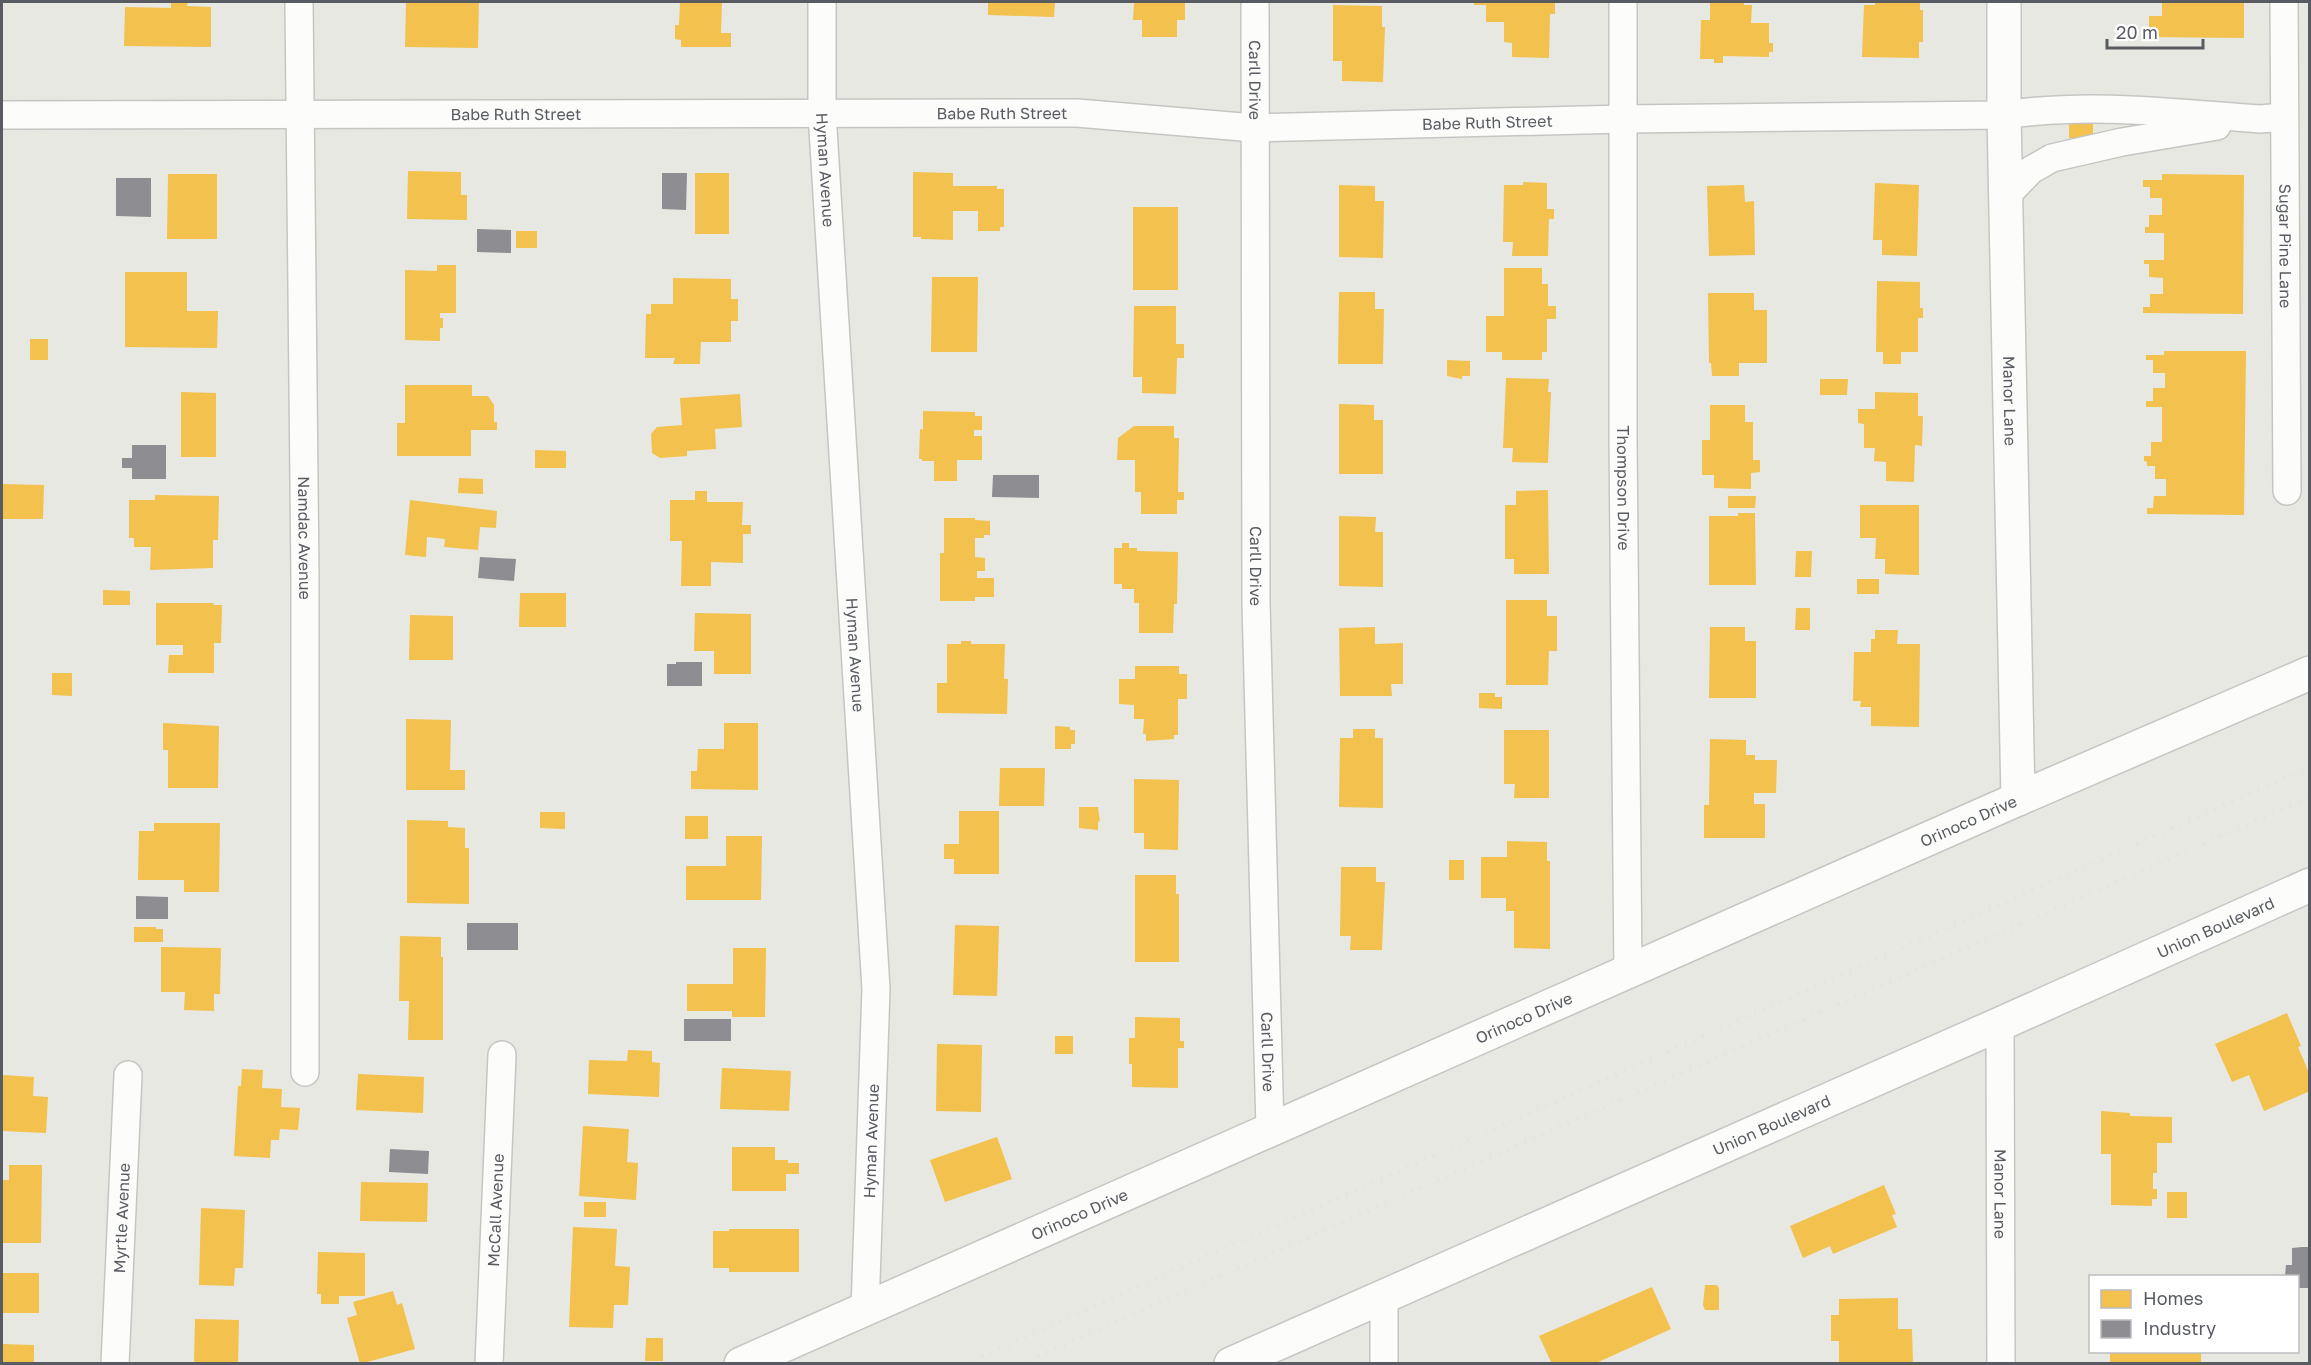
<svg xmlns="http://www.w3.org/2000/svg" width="2311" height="1365" font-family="'Golos Text',sans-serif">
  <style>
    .homes { fill: #f2c14e }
    .industry { fill: #8d8d92 }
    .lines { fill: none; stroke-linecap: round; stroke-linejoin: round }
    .minor-casing { stroke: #c5c6c4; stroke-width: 30 }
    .tertiary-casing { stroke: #c5c6c4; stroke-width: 36 }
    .secondary-casing { stroke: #c5c7c6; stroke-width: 36 }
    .minor { stroke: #fcfcfb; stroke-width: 27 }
    .tertiary { stroke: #fcfcfb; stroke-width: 33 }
    .secondary { stroke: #fcfcfb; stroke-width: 33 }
    .rail { stroke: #e2e2e1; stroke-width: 4.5; stroke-dasharray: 1.5 8; stroke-linecap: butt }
    .labels { text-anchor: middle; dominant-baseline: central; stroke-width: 6; stroke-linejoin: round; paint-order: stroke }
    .street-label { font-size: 16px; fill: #585b61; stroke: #fff }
  </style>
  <rect width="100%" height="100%" fill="#e8e8e2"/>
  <g class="homes">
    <polygon points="171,2 188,2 187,6 211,7 211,47 124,46 125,7 171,8"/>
    <polygon points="406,2 479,2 478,48 405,47"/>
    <polygon points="680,2 722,2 721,33 731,33 731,47 681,47 681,40 675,39 675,25 679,25"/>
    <polygon points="988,2 1055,2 1054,17 988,15"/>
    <polygon points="1134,2 1185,2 1185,20 1177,20 1177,37 1142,37 1142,20 1133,20"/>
    <polygon points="1474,2 1555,2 1555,14 1550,14 1549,58 1512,57 1512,43 1504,42 1504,22 1486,22 1486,5 1474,5"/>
    <polygon points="1710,2 1744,2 1744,5 1752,5 1751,23 1769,23 1769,43 1773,43 1773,52 1769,52 1769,57 1723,56 1723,63 1714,63 1714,59 1700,59 1701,20 1710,20"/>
    <polygon points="1875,2 1920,2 1920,10 1923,10 1923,42 1919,42 1919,58 1862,57 1864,5 1875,5"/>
    <polygon points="2162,2 2244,2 2244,38 2144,37 2144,31 2149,31 2149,16 2162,16"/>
    <polygon points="1333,5 1382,6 1382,27 1385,27 1383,82 1342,81 1342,61 1333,61"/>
    <rect x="2069" y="124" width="24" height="14"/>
    <polygon points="408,171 461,172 461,195 467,195 467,220 407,219"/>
    <polygon points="913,172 953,173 953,186 997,186 997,189 1004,189 1004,227 1000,227 1000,231 978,231 978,211 953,211 953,240 921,239 921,237 913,237"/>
    <rect x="695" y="173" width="34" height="61"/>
    <polygon points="168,174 217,174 217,239 167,239"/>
    <polygon points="2162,174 2244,175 2243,314 2143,313 2143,307 2150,307 2150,294 2163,294 2163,278 2149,277 2149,264 2144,264 2144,260 2164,260 2164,233 2145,233 2145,227 2149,227 2149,215 2162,215 2162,198 2150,198 2150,187 2143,187 2143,180 2162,180"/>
    <polygon points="1523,182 1547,183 1547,209 1554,209 1554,219 1549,219 1548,256 1512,256 1513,242 1503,242 1504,185 1523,185"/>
    <polygon points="1875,183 1919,185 1917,256 1882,255 1882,240 1873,240"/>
    <polygon points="1339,185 1375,186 1375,201 1384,201 1383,258 1339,257"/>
    <polygon points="1744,185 1745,202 1754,201 1755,255 1709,256 1707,186"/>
    <rect x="1133" y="207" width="45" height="83"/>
    <rect x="516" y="231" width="21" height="17"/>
    <polygon points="437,265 456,265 456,313 440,313 440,318 443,318 443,328 440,328 440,341 405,340 405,270 437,271"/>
    <polygon points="1504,268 1542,268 1542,284 1548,284 1548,306 1556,306 1556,319 1547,319 1547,352 1542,352 1542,360 1502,360 1502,352 1486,352 1486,316 1504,316"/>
    <polygon points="125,272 187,272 187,311 218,311 217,348 125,347"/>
    <polygon points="932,277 978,277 977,352 931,352"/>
    <polygon points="673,278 731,279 731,299 738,299 738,321 731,321 731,342 701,342 700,364 673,364 675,358 645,358 646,314 651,314 651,304 673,304"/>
    <polygon points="1877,281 1920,282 1920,308 1923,308 1923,318 1918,318 1918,352 1901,352 1901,364 1883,364 1883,352 1876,352"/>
    <polygon points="1339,292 1375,292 1375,309 1384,309 1383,364 1338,364"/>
    <polygon points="1708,293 1754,293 1754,310 1767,310 1767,363 1739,363 1739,376 1712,376 1711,363 1709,363"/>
    <polygon points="1134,306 1176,306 1176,344 1184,344 1184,358 1177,358 1176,394 1142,393 1142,377 1133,377"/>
    <rect x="30" y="339" width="18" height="21"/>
    <polygon points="2164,351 2246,351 2244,515 2147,514 2147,508 2153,508 2154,496 2166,496 2166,479 2155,479 2155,466 2147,466 2147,462 2144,461 2144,456 2151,456 2151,442 2162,442 2162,407 2146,407 2146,401 2153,401 2153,388 2165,388 2165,373 2153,373 2153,360 2146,360 2146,355 2164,355"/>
    <polygon points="1447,360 1470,361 1470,376 1462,376 1462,379 1447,376"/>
    <polygon points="1506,378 1549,379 1548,392 1551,392 1548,463 1512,462 1513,448 1503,448"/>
    <polygon points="1820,379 1848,379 1847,395 1820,395"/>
    <polygon points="405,385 472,385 472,396 488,396 494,405 494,422 497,422 497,430 471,430 471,456 397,456 397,423 405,423"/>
    <polygon points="181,392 216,393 216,457 181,457"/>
    <polygon points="1875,392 1918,393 1918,416 1923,416 1922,446 1915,445 1914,482 1886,481 1886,462 1874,461 1875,448 1864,448 1864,424 1858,423 1858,409 1875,409"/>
    <polygon points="740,394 742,427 715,429 716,449 687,451 687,456 660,458 652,453 651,434 657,427 682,425 680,398"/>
    <polygon points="1339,404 1374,405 1374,420 1383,420 1383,474 1339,474"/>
    <polygon points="1710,405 1745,405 1745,422 1753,422 1753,460 1760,460 1760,472 1751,473 1751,489 1714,488 1714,475 1702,475 1702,440 1710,440"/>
    <polygon points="923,411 975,412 975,416 982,416 982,430 974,430 974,436 982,436 982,460 957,460 957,481 934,481 934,461 922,461 922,459 919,459 920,429 923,430"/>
    <polygon points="1134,426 1174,426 1174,438 1179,438 1178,492 1184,492 1184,500 1177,500 1177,514 1141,514 1141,492 1135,492 1135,460 1117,460 1118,438"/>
    <polygon points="535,450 566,451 566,468 535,468"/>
    <polygon points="459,478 483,479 483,494 458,493"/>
    <polygon points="2,484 44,485 43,519 2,519"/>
    <polygon points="1548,490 1549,574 1514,574 1514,559 1505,559 1505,505 1516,505 1516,491"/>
    <polygon points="695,491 707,491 707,502 743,502 742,525 751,525 751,534 743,534 743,563 711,562 711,586 681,586 682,541 670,541 670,500 695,500"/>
    <polygon points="155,495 219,496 218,540 213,540 213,568 150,570 151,547 134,547 134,538 129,538 129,500 155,500"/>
    <polygon points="1728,496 1756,496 1755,508 1728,508"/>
    <polygon points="410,500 497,511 496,528 480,527 478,550 444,547 445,539 427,537 426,557 405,555"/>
    <polygon points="1860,505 1919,505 1919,575 1885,574 1885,559 1875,559 1876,538 1860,538"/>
    <polygon points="1738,513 1755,513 1756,585 1709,585 1709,516 1738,516"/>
    <polygon points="1339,516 1376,517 1375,532 1383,532 1383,587 1339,586"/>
    <polygon points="944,518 975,518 975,520 990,521 990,535 984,535 984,538 975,538 975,557 985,558 985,571 977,571 977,578 994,578 994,597 975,597 975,601 940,601 940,553 944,553"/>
    <polygon points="1122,543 1129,543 1129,548 1137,548 1137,551 1178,552 1177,604 1174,604 1173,633 1139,633 1139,603 1134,603 1134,589 1122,589 1122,584 1114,584 1114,548 1122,548"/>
    <polygon points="1796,551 1812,551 1811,577 1795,577"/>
    <rect x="1857" y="579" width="22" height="15"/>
    <polygon points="103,590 130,591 130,605 103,605"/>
    <polygon points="520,593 566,593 566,627 519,627"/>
    <polygon points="1506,600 1547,600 1547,616 1557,616 1557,651 1549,651 1548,685 1506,685"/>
    <polygon points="156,603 214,603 213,605 222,605 221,643 214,643 214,673 168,673 169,655 183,655 183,645 156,645"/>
    <polygon points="1796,608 1810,608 1810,630 1795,630"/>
    <polygon points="695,613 751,614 751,674 714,674 714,651 694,651"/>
    <polygon points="410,615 453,616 453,660 409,660"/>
    <polygon points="1375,627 1375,644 1403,643 1403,684 1391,684 1392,696 1340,696 1339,628"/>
    <polygon points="1710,627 1745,627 1745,641 1756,641 1756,698 1709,698"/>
    <polygon points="1875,630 1898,630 1897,644 1920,644 1919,727 1871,726 1871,707 1860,707 1861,701 1853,701 1854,652 1871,652 1871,639 1875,639"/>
    <polygon points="961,641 971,641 971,644 1005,644 1004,679 1008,679 1007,714 937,713 937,683 947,683 947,644 961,644"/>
    <polygon points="1135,666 1179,666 1179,674 1187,674 1187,699 1178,699 1178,735 1174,735 1174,739 1146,741 1146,734 1143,734 1144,719 1134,719 1134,705 1119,704 1119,679 1135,679"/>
    <polygon points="52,673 72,673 72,696 52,695"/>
    <polygon points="1479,693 1495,693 1495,697 1502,697 1502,709 1479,708"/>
    <polygon points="406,719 451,720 450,770 465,770 465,790 406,790"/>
    <polygon points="163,723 219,726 218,788 168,788 168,750 163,750"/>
    <polygon points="724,723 758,723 758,790 691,789 691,771 697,771 698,749 724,749"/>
    <polygon points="1055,726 1070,727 1070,730 1075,730 1075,744 1071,744 1071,749 1055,749"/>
    <polygon points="1353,729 1375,729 1375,738 1383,738 1383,808 1339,807 1340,738 1353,738"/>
    <polygon points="1504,730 1549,730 1549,798 1514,798 1515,784 1504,784"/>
    <polygon points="1710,739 1746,740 1746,755 1755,755 1755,760 1777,760 1776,793 1754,793 1754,804 1765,804 1765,838 1704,838 1704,805 1709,805"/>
    <polygon points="1000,768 1045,768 1044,806 999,806"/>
    <polygon points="1134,779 1179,780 1178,850 1144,849 1144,833 1134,833"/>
    <polygon points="1079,807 1098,807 1100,822 1098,821 1098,830 1079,828"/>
    <polygon points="959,811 999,811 999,874 954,874 954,859 944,859 944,844 959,844"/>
    <polygon points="540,812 565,812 565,829 540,828"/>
    <rect x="685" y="816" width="23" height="23"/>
    <polygon points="407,820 448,821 448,827 465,828 465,848 469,848 469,904 407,903"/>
    <polygon points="154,823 220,823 219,892 184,892 184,880 138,880 139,831 154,831"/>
    <polygon points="726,836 762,836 761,900 686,900 686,866 726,866"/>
    <polygon points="1507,841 1547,842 1547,861 1550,861 1550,949 1514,948 1514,911 1506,911 1506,898 1481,898 1481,857 1507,857"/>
    <rect x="1449" y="860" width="15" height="20"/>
    <polygon points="1341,867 1376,867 1376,882 1385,882 1382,950 1350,950 1351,936 1340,936"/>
    <polygon points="1135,875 1176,875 1176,894 1179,894 1179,962 1135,962"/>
    <polygon points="955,925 999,926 997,996 953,995"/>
    <polygon points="134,927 156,927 156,929 163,929 163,942 134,942"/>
    <polygon points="400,936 441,937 441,957 443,957 443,1040 408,1040 409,1001 399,1001"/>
    <polygon points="161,947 221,948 220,994 214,994 214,1011 184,1010 185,992 161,992"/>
    <polygon points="733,948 766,948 765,1017 732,1017 732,1011 687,1011 687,984 733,984"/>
    <polygon points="2287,1013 2301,1046 2298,1047 2310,1075 2310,1091 2264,1111 2249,1075 2232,1082 2215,1044"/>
    <polygon points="1135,1017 1180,1018 1180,1041 1184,1041 1184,1048 1178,1048 1178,1088 1132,1087 1132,1064 1129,1064 1129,1038 1135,1038"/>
    <rect x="1055" y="1036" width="18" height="18"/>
    <polygon points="937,1044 982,1045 981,1112 936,1111"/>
    <polygon points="628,1050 652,1051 652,1062 660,1063 659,1097 588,1094 589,1060 627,1061"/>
    <polygon points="722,1068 791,1071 789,1111 720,1109"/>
    <polygon points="242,1069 263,1070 262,1088 282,1089 281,1107 300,1108 298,1130 280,1129 279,1140 271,1140 270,1158 234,1156 238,1086 241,1086"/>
    <polygon points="358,1074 424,1077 423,1113 356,1110"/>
    <polygon points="3,1075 34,1077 33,1096 48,1097 46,1133 2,1131"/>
    <polygon points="2101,1111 2130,1113 2130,1116 2172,1117 2172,1143 2157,1143 2157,1173 2153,1173 2153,1189 2157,1189 2157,1199 2152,1199 2152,1206 2111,1205 2111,1154 2101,1154"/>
    <polygon points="583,1126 629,1129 627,1162 638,1163 636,1200 579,1196"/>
    <polygon points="997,1137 1012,1179 945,1202 930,1160"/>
    <polygon points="732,1147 775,1147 775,1160 788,1160 788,1163 799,1163 799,1174 786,1174 786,1191 732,1191"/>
    <polygon points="9,1165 42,1165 41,1243 2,1243 2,1180 9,1180"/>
    <polygon points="361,1182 428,1183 427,1222 360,1221"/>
    <polygon points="1884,1185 1896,1214 1892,1215 1897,1227 1833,1254 1830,1246 1803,1258 1790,1226"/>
    <rect x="2167" y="1192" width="20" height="26"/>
    <rect x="584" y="1202" width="22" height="15"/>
    <polygon points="201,1208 245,1210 243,1268 235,1268 234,1286 199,1285"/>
    <polygon points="573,1227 617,1229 615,1266 630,1267 628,1305 614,1305 613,1328 569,1327"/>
    <polygon points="729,1229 799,1229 799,1272 729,1272 729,1268 713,1268 713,1231 729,1231"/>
    <polygon points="318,1252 365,1253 365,1296 339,1296 339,1304 321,1304 321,1294 317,1294"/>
    <rect x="2" y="1273" width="37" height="40"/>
    <polygon points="1705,1285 1717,1285 1719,1288 1719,1310 1705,1310 1703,1305"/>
    <polygon points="1652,1287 1671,1329 1594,1364 1552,1364 1539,1336"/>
    <polygon points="393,1291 397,1305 402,1303 415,1349 360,1364 347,1318 357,1315 353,1302"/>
    <polygon points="1898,1298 1898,1329 1912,1329 1913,1364 1839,1364 1839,1341 1831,1341 1831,1315 1839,1315 1839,1299"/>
    <polygon points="195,1319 239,1320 238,1364 194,1364"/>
    <polygon points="646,1338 663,1338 663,1361 645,1361"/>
    <polygon points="2,1344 34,1345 34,1364 2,1364"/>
    <rect x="2110" y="1352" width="91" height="12"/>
  </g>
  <g class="industry">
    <polygon points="662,173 687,173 686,210 662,209"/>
    <polygon points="116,178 151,178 151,217 116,216"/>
    <polygon points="477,229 511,230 511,253 477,252"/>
    <polygon points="132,445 166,445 166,479 132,479 132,468 122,468 122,458 132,458"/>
    <polygon points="993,475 1039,475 1039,498 992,497"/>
    <polygon points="480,557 516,559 514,581 478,578"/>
    <polygon points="676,662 702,662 702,686 667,686 667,664 676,664"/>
    <polygon points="136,896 168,897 168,919 136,919"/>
    <rect x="467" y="923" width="51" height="27"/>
    <rect x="684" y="1019" width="47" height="22"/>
    <polygon points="390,1149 429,1151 428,1174 389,1172"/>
    <polygon points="2302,1247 2310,1247 2310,1288 2298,1288 2298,1276 2285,1276 2286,1265 2292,1265 2292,1248"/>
  </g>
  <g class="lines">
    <g class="minor-casing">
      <g id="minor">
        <path id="s1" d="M299,2L305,578V1072"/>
        <path id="s2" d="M822,2V113L876,989L865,1310"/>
        <path id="s3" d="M1255,2L1256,603L1270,1129"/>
        <path id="s4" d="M1623,2V440L1628,973"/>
        <path id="s5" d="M2284,2L2287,491"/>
        <path id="s6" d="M2,115L1077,113L1254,128L1623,119L2004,115C2089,102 2175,113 2260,119L2284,117"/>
        <polyline points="2006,196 2031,170 2052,158 2122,142 2217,126"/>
        <path id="s7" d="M2000,1024L2001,1364"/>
        <polyline points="1384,1296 1384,1364"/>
        <path id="s8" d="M115,1364L128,1075"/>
        <path id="s9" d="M489,1364L502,1055"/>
      </g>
    </g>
    <g class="tertiary-casing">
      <g id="tertiary">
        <path id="s10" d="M2004,2V115L2018,799"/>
        <path id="s11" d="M741,1364L2018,799L2310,673"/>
      </g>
    </g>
    <g class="secondary-casing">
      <g id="secondary">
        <path id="s12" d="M1231,1364L2000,1024L2310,885"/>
      </g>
    </g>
    <use href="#minor" class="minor"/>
    <use href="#tertiary" class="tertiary"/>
    <use href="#secondary" class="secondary"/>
    <g class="rail">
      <polyline points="964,1364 2310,767"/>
      <polyline points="1020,1364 2310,797"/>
    </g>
  </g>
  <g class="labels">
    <g class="street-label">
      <text stroke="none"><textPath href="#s3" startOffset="78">Carll Drive</textPath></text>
      <text stroke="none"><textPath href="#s6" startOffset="514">Babe Ruth Street</textPath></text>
      <text stroke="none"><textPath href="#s6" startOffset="1000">Babe Ruth Street</textPath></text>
      <text stroke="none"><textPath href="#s6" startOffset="1486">Babe Ruth Street</textPath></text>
      <text stroke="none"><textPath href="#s2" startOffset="168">Hyman Avenue</textPath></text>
      <text stroke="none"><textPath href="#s5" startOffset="244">Sugar Pine Lane</textPath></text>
      <text stroke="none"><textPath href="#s10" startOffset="399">Manor Lane</textPath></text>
      <text stroke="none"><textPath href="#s4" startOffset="486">Thompson Drive</textPath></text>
      <text stroke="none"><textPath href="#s1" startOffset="536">Namdac Avenue</textPath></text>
      <text stroke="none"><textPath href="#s3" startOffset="564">Carll Drive</textPath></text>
      <text stroke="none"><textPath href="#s2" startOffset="654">Hyman Avenue</textPath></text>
      <text stroke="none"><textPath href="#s11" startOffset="1342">Orinoco Drive</textPath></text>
      <text stroke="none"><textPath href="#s12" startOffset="1077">Union Boulevard</textPath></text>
      <text stroke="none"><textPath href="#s11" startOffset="856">Orinoco Drive</textPath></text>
      <text stroke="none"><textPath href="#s3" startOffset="1050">Carll Drive</textPath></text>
      <text stroke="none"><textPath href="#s12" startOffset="591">Union Boulevard</textPath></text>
      <text transform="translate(871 1141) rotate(-88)">Hyman Avenue</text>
      <text stroke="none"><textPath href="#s7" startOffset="170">Manor Lane</textPath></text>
      <text stroke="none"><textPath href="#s9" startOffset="154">McCall Avenue</textPath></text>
      <text stroke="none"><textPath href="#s11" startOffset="370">Orinoco Drive</textPath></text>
      <text stroke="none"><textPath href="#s8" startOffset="146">Myrtle Avenue</textPath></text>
    </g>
  </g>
  <rect width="2311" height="1365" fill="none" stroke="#585b61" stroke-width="6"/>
  <rect x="2089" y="1275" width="210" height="78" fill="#ffffff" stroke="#bcbdc0" stroke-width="1.5"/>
  <rect x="2101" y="1290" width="30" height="18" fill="#f2c14e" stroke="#bcbdc0" stroke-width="1.5"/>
  <text x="2143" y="1305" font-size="18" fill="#585b61">Homes</text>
  <rect x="2101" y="1320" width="30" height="18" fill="#8d8d92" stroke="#bcbdc0" stroke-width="1.5"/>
  <text x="2143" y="1335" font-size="18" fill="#585b61">Industry</text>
  <path d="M2107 39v9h96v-9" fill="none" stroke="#585b61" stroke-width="3"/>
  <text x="2116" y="39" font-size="18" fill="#585b61" stroke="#ffffff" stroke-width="4.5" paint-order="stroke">20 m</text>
</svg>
